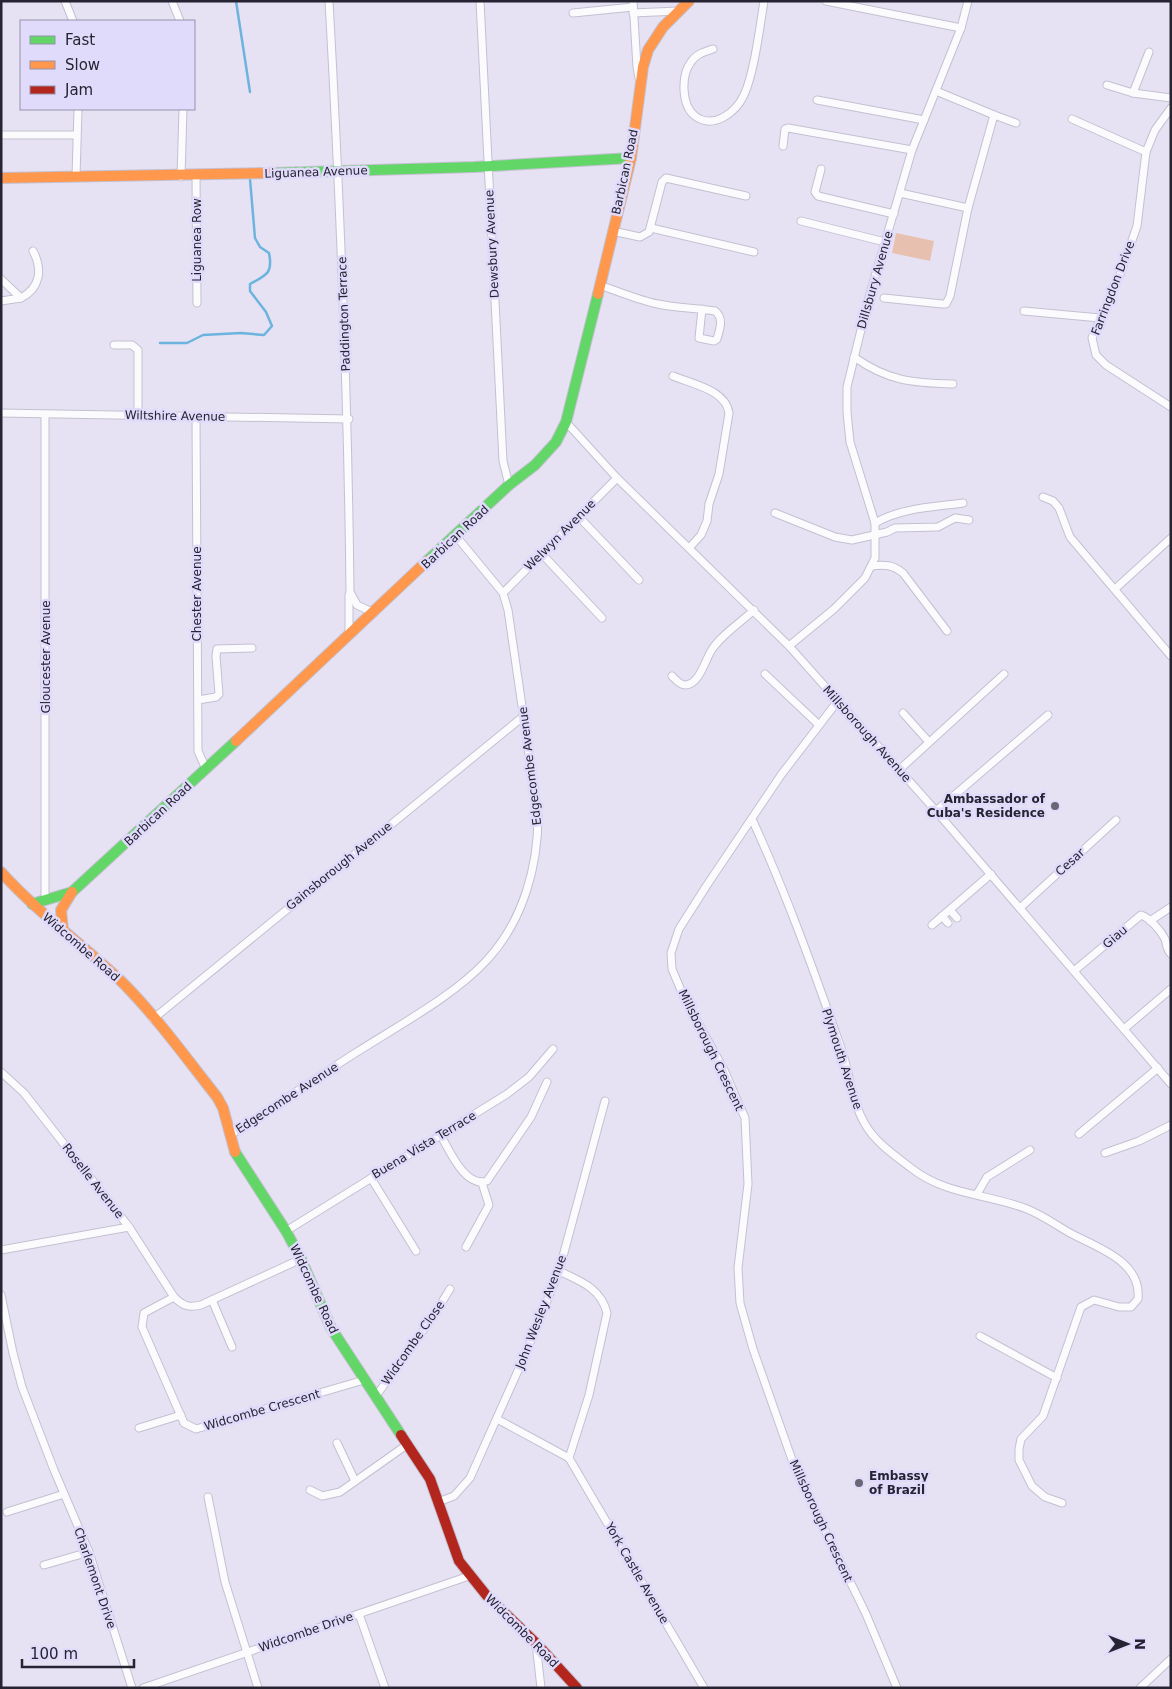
<svg xmlns="http://www.w3.org/2000/svg" width="1172" height="1689" font-family="'DejaVu Sans',sans-serif">
  <style>
    .grass { fill: #e8c0af }
    .lines { fill: none; stroke-linecap: round; stroke-linejoin: round }
    .stream { stroke: #6cb4de; stroke-width: 2.5 }
    .street-casing { stroke: #c3c1d0; stroke-width: 9 }
    .fast-casing { stroke: #c3c1d0; stroke-width: 12 }
    .slow-casing { stroke: #c3c1d0; stroke-width: 12 }
    .jam-casing { stroke: #c3c1d0; stroke-width: 12 }
    .street { stroke: #fbfbfd; stroke-width: 7 }
    .fast { stroke: #63d668; stroke-width: 10 }
    .slow { stroke: #ff974d; stroke-width: 10 }
    .jam { stroke: #b3261e; stroke-width: 10 }
    .poi-dot { fill: #696676; stroke: #e1dbfb; stroke-width: 2 }
    .labels { text-anchor: middle; dominant-baseline: central; stroke-width: 5; stroke-linejoin: round; paint-order: stroke }
    .street-label { font-size: 12px; fill: #262332; stroke: #e1dbfb }
    .poi-label { font-size: 12px; font-weight: bold; fill: #262332; stroke: #e1dbfb; text-anchor: end }
  </style>
  <rect width="100%" height="100%" fill="#e6e2f4"/>
  <polygon class="grass" points="896,233 934,241 930,261 892,253"/>
  <g class="lines">
    <g class="stream">
      <polyline points="236,1 250,92"/>
      <path d="M160,343H187L203,335L241,333L264,335L272,326L266,312L250,291V284C267,275 273,273 269,253L260,247L255,238L250,179"/>
    </g>
    <g class="street-casing">
      <g id="street">
        <polyline points="65,1 73,21"/>
        <polyline points="172,1 180,21"/>
        <path d="M329,1C340,198 348,395 350,592L357,605L374,613"/>
        <polyline points="480,1 503,461 509,485"/>
        <polyline points="633,1 637,67 639,78"/>
        <polyline points="826,1 961,28"/>
        <polyline points="573,13 633,7"/>
        <polyline points="633,13 678,11"/>
        <path d="M713,49C704,52 696,54 691,62C681,75 681,105 695,116C714,130 736,112 744,95C754,74 760,26 764,1"/>
        <polyline points="1107,85 1133,93 1171,98"/>
        <polyline points="1133,93 1149,52"/>
        <polyline points="817,100 924,120"/>
        <polyline points="1171,108 1155,130 1146,152 1137,226 1121,272 1092,338 1096,355 1106,365 1171,407"/>
        <polyline points="994,115 1016,123"/>
        <polyline points="1072,119 1146,152"/>
        <polyline points="1,135 76,135"/>
        <polyline points="783,146 785,129 788,128 912,150"/>
        <polyline points="821,169 815,192 818,196 894,214"/>
        <polyline points="196,176 197,303"/>
        <polyline points="76,177 78,109"/>
        <polyline points="181,177 183,109"/>
        <polyline points="900,193 968,208"/>
        <polyline points="801,221 885,242"/>
        <polyline points="651,228 754,252"/>
        <polyline points="612,231 640,237 649,232 662,182 666,178 746,196"/>
        <polyline points="1,279 21,298 1,301"/>
        <path d="M599,285C618,291 638,300 658,304C676,308 697,308 715,311C724,318 720,329 717,339L714,341L699,338L702,309"/>
        <path d="M21,298C40,288 43,270 33,251"/>
        <polyline points="884,298 942,304 946,304 950,296 968,208 994,115 936,91"/>
        <polyline points="1024,311 1100,318"/>
        <polyline points="114,345 132,345 138,350 138,416"/>
        <path d="M854,357C888,381 912,383 953,384"/>
        <path d="M673,376C692,384 726,390 729,413L719,474L709,504L707,521L701,535L689,548"/>
        <polyline points="1,413 349,419"/>
        <polyline points="196,417 198,751 206,769"/>
        <polyline points="566,422 617,478 789,646 936,811 1171,1084"/>
        <polyline points="1043,497 1053,501 1059,508 1070,537 1171,656"/>
        <polyline points="775,513 835,537 852,540 887,532 895,528 938,527 955,518 969,520"/>
        <polyline points="579,517 639,580"/>
        <path d="M875,523C900,508 934,507 963,503"/>
        <polyline points="542,554 602,618"/>
        <path d="M872,566C885,564 893,565 903,573L947,631"/>
        <polyline points="1115,589 1171,538"/>
        <polyline points="503,593 617,478"/>
        <polyline points="349,636 349,595"/>
        <polyline points="789,646 834,609 865,578 875,558 875,523 850,442 847,412 847,387 869,297 912,150 961,28 968,1"/>
        <polyline points="765,674 819,725"/>
        <path d="M672,676C675,679 680,685 685,685C699,685 705,661 711,651C720,636 740,623 754,610"/>
        <polyline points="198,700 216,697 219,694 216,656 217,649 252,648"/>
        <polyline points="837,702 781,775 707,885 679,929 671,953 672,969 683,995 724,1070 745,1118 748,1184 738,1268 740,1303 753,1349 796,1471 866,1614 897,1688"/>
        <polyline points="903,713 929,742"/>
        <polyline points="899,770 1004,674"/>
        <polyline points="936,811 1048,715"/>
        <path d="M752,819C786,893 814,971 841,1048C850,1073 851,1100 865,1124C875,1142 894,1155 911,1168C947,1196 986,1193 1027,1209C1042,1215 1056,1225 1070,1233C1096,1247 1142,1261 1138,1299L1131,1307H1119L1094,1300L1081,1307L1043,1416L1021,1439L1019,1449V1460L1032,1486L1045,1497L1062,1503"/>
        <polyline points="45,900 45,415"/>
        <polyline points="1020,908 1116,820"/>
        <polyline points="950,910 957,918"/>
        <polyline points="942,916 948,923"/>
        <polyline points="1150,921 1171,907"/>
        <polyline points="932,925 991,874"/>
        <path d="M1074,971L1141,915C1150,918 1161,931 1165,939C1167,945 1166,949 1171,954"/>
        <polyline points="153,1019 525,715"/>
        <polyline points="1124,1029 1171,989"/>
        <polyline points="1,1072 24,1093 129,1227 174,1297"/>
        <polyline points="1079,1134 1158,1068"/>
        <path d="M230,1135C273,1108 314,1079 357,1052C399,1025 454,996 487,960C523,921 538,867 538,816L508,610L503,593L456,536"/>
        <path d="M441,1136C450,1151 465,1188 487,1181L531,1117L547,1082"/>
        <polyline points="1105,1153 1139,1141 1171,1125"/>
        <polyline points="371,1178 416,1251"/>
        <polyline points="977,1194 987,1177 1030,1150"/>
        <polyline points="286,1231 507,1094 529,1077 553,1049"/>
        <polyline points="466,1247 489,1205 482,1183"/>
        <polyline points="1,1250 129,1227"/>
        <path d="M301,1259L201,1305C189,1308 183,1306 174,1297L144,1313L142,1327L184,1423L196,1429L364,1380"/>
        <path d="M559,1271C580,1281 601,1288 607,1313L589,1395L569,1458"/>
        <polyline points="1,1295 13,1353 22,1387 54,1470 89,1552 132,1688"/>
        <polyline points="212,1300 232,1347"/>
        <polyline points="980,1336 1057,1378"/>
        <polyline points="376,1396 432,1318 450,1289"/>
        <polyline points="497,1419 569,1458"/>
        <polyline points="139,1428 181,1415"/>
        <polyline points="337,1443 355,1481"/>
        <polyline points="569,1458 704,1688"/>
        <polyline points="310,1490 322,1496 340,1492 408,1444"/>
        <polyline points="208,1497 225,1582 258,1688"/>
        <polyline points="438,1502 454,1496 470,1478 525,1355 559,1271 605,1101"/>
        <polyline points="7,1512 64,1494"/>
        <polyline points="44,1565 89,1552"/>
        <polyline points="359,1614 385,1688"/>
        <polyline points="536,1643 541,1688"/>
        <polyline points="143,1688 469,1576"/>
        <polyline points="1140,1688 1171,1659"/>
      </g>
    </g>
    <g class="fast-casing">
      <g id="fast">
        <polyline points="274,173 474,167 631,158"/>
        <polyline points="427,561 509,485 535,465 556,442 566,422 598,294"/>
        <polyline points="32,904 72,892 236,741"/>
        <polyline points="235,1152 286,1231 301,1259 331,1328 401,1435"/>
      </g>
    </g>
    <g class="slow-casing">
      <g id="slow">
        <polyline points="1,178 274,173"/>
        <polyline points="598,294 631,158 643,67 648,50 663,27 689,1"/>
        <polyline points="236,741 427,561"/>
        <path d="M1,872C39,914 85,946 125,985C159,1020 187,1059 217,1097L223,1108L235,1152"/>
        <polyline points="63,930 61,910 72,892"/>
      </g>
    </g>
    <g class="jam-casing">
      <polyline id="jam" points="401,1435 430,1479 459,1561 487,1596 536,1643 577,1688"/>
    </g>
    <use href="#street" class="street"/>
    <use href="#fast" class="fast"/>
    <use href="#slow" class="slow"/>
    <use href="#jam" class="jam"/>
  </g>
  <g class="poi-dot">
    <circle cx="1055" cy="806" r="5"/>
    <circle cx="859" cy="1483" r="5"/>
  </g>
  <g class="labels">
    <g class="street-label">
      <text transform="translate(316 172) rotate(-2)">Liguanea Avenue</text>
      <text transform="translate(625 172) rotate(-78)">Barbican Road</text>
      <text transform="translate(197 240) rotate(-90)">Liguanea Row</text>
      <text transform="translate(492 244) rotate(-93)">Dewsbury Avenue</text>
      <text transform="translate(875 280) rotate(-74)">Dillsbury Avenue</text>
      <text transform="translate(1113 288) rotate(-69)">Farringdon Drive</text>
      <text transform="translate(344 314) rotate(-92)">Paddington Terrace</text>
      <text transform="translate(175 416) rotate(1)">Wiltshire Avenue</text>
      <text transform="translate(560 535) rotate(-45)">Welwyn Avenue</text>
      <text transform="translate(455 537) rotate(-43)">Barbican Road</text>
      <text transform="translate(197 594) rotate(-90)">Chester Avenue</text>
      <text transform="translate(46 657) rotate(-90)">Gloucester Avenue</text>
      <text transform="translate(867 734) rotate(48)">Millsborough Avenue</text>
      <text transform="translate(530 766) rotate(-97)">Edgecombe Avenue</text>
      <text transform="translate(158 814) rotate(-43)">Barbican Road</text>
      <text transform="translate(1070 862) rotate(-42)">Cesar</text>
      <text transform="translate(339 866) rotate(-39)">Gainsborough Avenue</text>
      <text transform="translate(1115 937) rotate(-40)">Giau</text>
      <text transform="translate(81 947) rotate(41)">Widcombe Road</text>
      <text transform="translate(711 1050) rotate(64)">Millsborough Crescent</text>
      <text transform="translate(842 1059) rotate(72)">Plymouth Avenue</text>
      <text transform="translate(287 1098) rotate(-33)">Edgecombe Avenue</text>
      <text transform="translate(424 1145) rotate(-31)">Buena Vista Terrace</text>
      <text transform="translate(93 1181) rotate(52)">Roselle Avenue</text>
      <text transform="translate(314 1289) rotate(65)">Widcombe Road</text>
      <text transform="translate(541 1312) rotate(-69)">John Wesley Avenue</text>
      <text transform="translate(413 1343) rotate(-55)">Widcombe Close</text>
      <text transform="translate(262 1410) rotate(-16)">Widcombe Crescent</text>
      <text transform="translate(821 1521) rotate(65)">Millsborough Crescent</text>
      <text transform="translate(637 1573) rotate(60)">York Castle Avenue</text>
      <text transform="translate(95 1578) rotate(71)">Charlemont Drive</text>
      <text transform="translate(522 1631) rotate(45)">Widcombe Road</text>
      <text transform="translate(306 1632) rotate(-19)">Widcombe Drive</text>
    </g>
    <g class="poi-label">
      <text x="1045" y="799">Ambassador of<tspan x="1045" dy="14">Cuba's Residence</tspan></text>
      <text x="869" y="1476" text-anchor="start">Embassy<tspan x="869" dy="14">of Brazil</tspan></text>
    </g>
  </g>
  <rect width="1172" height="1689" fill="none" stroke="#262332" stroke-width="5"/>
  <rect x="20" y="20" width="175" height="90" fill="#e1dbfb" stroke="#9691ab"/>
  <rect x="30" y="36" width="25" height="8" fill="#63d668" stroke="#9691ab"/>
  <text x="65" y="45" font-size="15" fill="#262332">Fast</text>
  <rect x="30" y="61" width="25" height="8" fill="#ff974d" stroke="#9691ab"/>
  <text x="65" y="70" font-size="15" fill="#262332">Slow</text>
  <rect x="30" y="86" width="25" height="8" fill="#b3261e" stroke="#9691ab"/>
  <text x="65" y="95" font-size="15" fill="#262332">Jam</text>
  <g transform="translate(1127 1644) rotate(90)" stroke="#e1dbfb" stroke-width="4" paint-order="stroke">
  <path d="M0-4L9 19L0 12L-9 19Z" fill="#262332"/>
  <text y="-8" font-size="14" font-weight="bold" text-anchor="middle" fill="#262332">N</text>
  </g>
  <path d="M22 1659v8h112v-8" fill="none" stroke="#262332" stroke-width="2.5"/>
  <text x="30" y="1659" font-size="15" fill="#262332" stroke="#e1dbfb" stroke-width="4" paint-order="stroke">100 m</text>
</svg>
